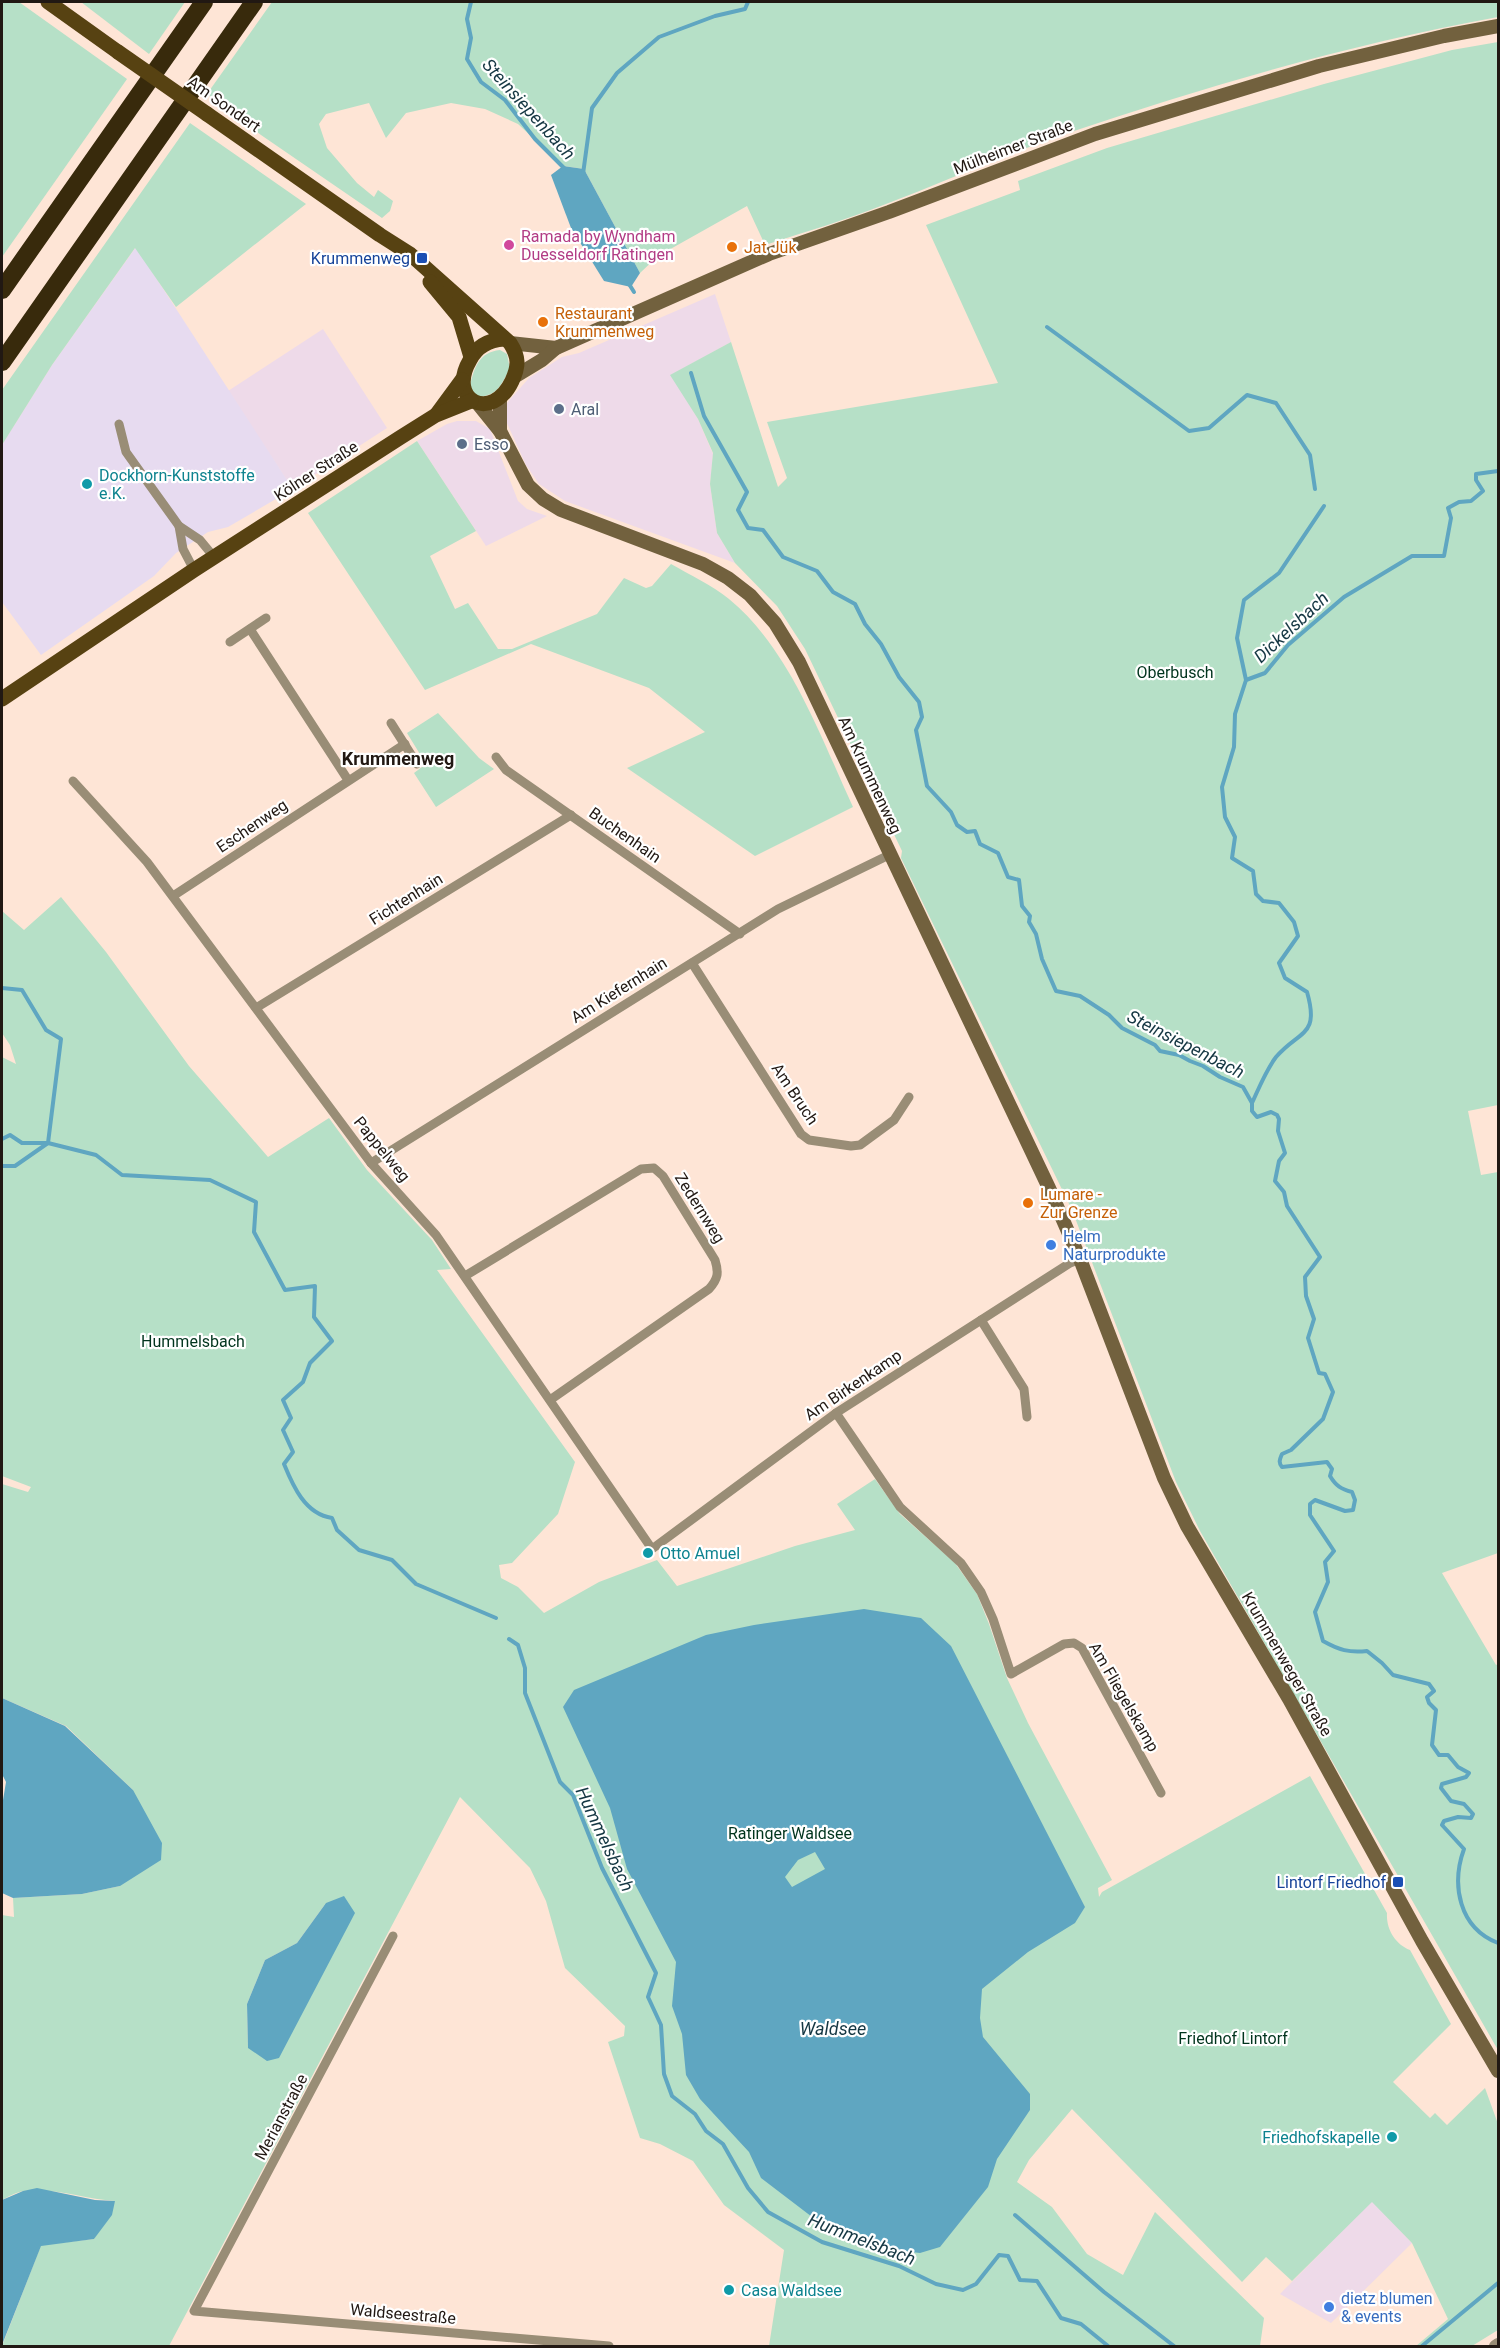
<svg xmlns="http://www.w3.org/2000/svg" width="1500" height="2348" font-family="Roboto,sans-serif">
  <style>
    .commercial { fill: #eedae9 }
    .industrial { fill: #e7dbf0 }
    .green { fill: #b6e0c7; fill-rule: evenodd }
    .water { fill: #5fa6c1; fill-rule: evenodd }
    .lines { fill: none; stroke-linecap: round; stroke-linejoin: round }
    .stream { stroke: #5fa6c1; stroke-width: 4 }
    .minor { stroke: #998d76; stroke-width: 9 }
    .tertiary { stroke: #998d76; stroke-width: 12 }
    .secondary { stroke: #72613e; stroke-width: 14 }
    .primary { stroke: #574212; stroke-width: 15 }
    .motorway { stroke: #382a0c; stroke-width: 18 }
    .primary-bridge { stroke: #574212; stroke-width: 15 }
    .hotel-dot { fill: #d1479c; stroke: #fff; stroke-width: 2 }
    .food-dot { fill: #e8710a; stroke: #fff; stroke-width: 2 }
    .transit-dot { fill: #1a4fb4; stroke: #fff; stroke-width: 2 }
    .service-dot { fill: #5c6f8a; stroke: #fff; stroke-width: 2 }
    .culture-dot { fill: #0f9aa8; stroke: #fff; stroke-width: 2 }
    .shop-dot { fill: #3f7fe0; stroke: #fff; stroke-width: 2 }
    .labels { text-anchor: middle; dominant-baseline: central; stroke-width: 4.5; stroke-linejoin: round; paint-order: stroke }
    .street-label { font-size: 16px; fill: #211813; stroke: #fff }
    .hotel-label { font-size: 16px; fill: #b23c85; stroke: #fff; text-anchor: start }
    .food-label { font-size: 16px; fill: #c56008; stroke: #fff; text-anchor: start }
    .transit-label { font-size: 16px; fill: #164399; stroke: #fff; text-anchor: end }
    .service-label { font-size: 16px; fill: #4e5e75; stroke: #fff; text-anchor: start }
    .culture-label { font-size: 16px; fill: #0d838f; stroke: #fff; text-anchor: start }
    .park-label { font-size: 16px; fill: #00341d; stroke: #fff }
    .shop-label { font-size: 16px; fill: #366cbe; stroke: #fff; text-anchor: start }
    .water-label { font-size: 18px; font-style: italic; fill: #153743; stroke: #fff }
    .neighbourhood-label { font-size: 18px; font-weight: bold; fill: #211813; stroke: #fff }
  </style>
  <rect width="100%" height="100%" fill="#fee5d6"/>
  <g class="commercial">
    <polygon points="715,294 731,342 671,375 698,419 713,454 710,484 717,533 735,563 565,501 539,484 526,465 506,421 507,403 529,378 562,357 579,353"/>
    <polygon points="323,329 387,428 293,489 228,391"/>
    <polygon points="457,421 476,421 490,429 518,501 527,509 547,516 486,546 417,441 447,424"/>
    <polygon points="1372,2201 1412,2243 1331,2323 1280,2294"/>
  </g>
  <polygon class="industrial" points="136,247 293,489 228,527 208,532 176,553 154,576 41,655 2,602 2,445 52,365"/>
  <g class="green">
    <polygon points="2,2 19,2 127,79 2,257"/>
    <polygon points="81,2 185,2 149,54"/>
    <path d="M272,2H1498V17C1352,44 1209,85 1068,133C1006,154 946,181 886,204C846,220 805,232 765,245L747,206L658,256L640,273L584,169L563,166L518,124L485,109L451,103L406,113L386,138L369,103L326,114L319,124L327,148L357,183L374,197L378,190L393,201L390,211L382,218L261,135L207,94Z"/>
    <polygon points="1498,42 1498,1105 1468,1111 1481,1175 1498,1172 1498,1553 1442,1573 1496,1665 1498,1664 1498,2050 1200,1531 1176,1482 1072,1210 901,858 902,851 805,649 777,606 735,563 717,533 710,484 713,453 698,419 670,375 731,342 778,487 787,478 767,422 998,383 926,225 1020,190 1018,181 1107,148 1324,84 1452,50"/>
    <polygon points="190,123 306,204 176,307 135,248 52,365 2,445 2,390"/>
    <path d="M500,350L507,354L510,369C500,386 498,396 476,397L470,386C474,368 479,352 500,350Z"/>
    <path d="M417,441L476,531L430,556L455,609L468,603L498,649H512L597,614L624,578L646,588L652,586L671,564C690,575 712,585 729,599C790,649 821,738 853,807L755,856L627,768L705,732L649,688L531,644L425,690L308,513Z"/>
    <polygon points="438,713 479,758 494,769 436,807 414,773 426,764 407,733"/>
    <path d="M61,897L106,952L189,1066L268,1157L329,1118L367,1170L432,1240L451,1269L437,1270L575,1462L558,1514L512,1563L499,1565L501,1578L518,1587L544,1613L599,1582L657,1560L677,1586L795,1546L855,1530L837,1504L875,1479L900,1514L955,1563L977,1594L989,1624L1007,1678L1028,1723L1112,1880L1098,1888L1099,1897L1102,1892L1310,1776L1387,1913C1386,1929 1395,1944 1410,1950L1451,2024L1393,2082L1430,2118L1435,2113L1447,2125L1485,2088L1498,2124V2330L1472,2346H1416L1448,2319L1412,2243L1372,2202L1292,2281L1266,2257L1242,2282L1072,2109L1029,2160L1017,2182L1052,2207L1087,2254L1123,2275L1155,2212L1264,2318L1260,2346H769L784,2250L724,2205L693,2161L660,2144L640,2138L608,2042L624,2036L625,2026L565,1968L546,1901L530,1868L460,1797L169,2346H2L41,2245L94,2239L115,2201C85,2199 54,2187 24,2191C16,2192 8,2197 2,2200V1915L14,1917L13,1898L82,1894L120,1886L133,1790L66,1726L2,1698V1484L28,1492L31,1487L2,1476V1057L16,1064L10,1045L2,1033V911L24,930ZM326,1903L248,2048L247,2004L265,1960L297,1943Z"/>
  </g>
  <g class="water">
    <polygon points="563,166 584,169 640,273 631,287 604,281 571,228 551,175"/>
    <path d="M864,1609L921,1618L951,1646L1085,1907L1075,1923L1028,1952L982,1989L980,2018L983,2037L1030,2094V2110L997,2159L988,2187L940,2247L920,2253L895,2250L852,2230L820,2223L761,2178L749,2152L700,2099L686,2075L682,2034L672,2006L676,1962L627,1869L610,1808L563,1707L574,1690L706,1635L754,1625ZM815,1852L825,1869L792,1887L785,1877L798,1860Z"/>
    <polygon points="2,1698 65,1726 133,1790 162,1843 161,1860 120,1886 82,1894 13,1898 2,1893 2,1806 6,1782 2,1774"/>
    <polygon points="344,1896 355,1913 279,2058 267,2061 248,2048 247,2004 265,1960 297,1943 326,1903"/>
    <polygon points="37,2188 95,2200 115,2201 112,2215 94,2239 41,2246 2,2345 2,2200 23,2191"/>
  </g>
  <g class="lines">
    <g class="stream">
      <polyline points="471,2 467,19 471,38 467,59 481,82 505,100 535,139 564,168"/>
      <polyline points="583,174 592,108 617,73 659,37 715,16 745,9 748,2"/>
      <polyline points="629,284 634,292"/>
      <polyline points="1047,327 1189,431 1209,428 1247,395 1276,403 1310,455 1315,489"/>
      <polyline points="691,373 704,416 747,492 738,510 748,528 763,530 783,557 817,571 833,592 855,604 865,624 881,644 899,677 919,702 922,717 916,730 927,786 951,812 957,825 967,832 975,831 980,844 998,853 1008,877 1019,880 1022,906 1030,916 1029,922 1036,934 1042,959 1056,991 1080,996 1109,1015 1122,1028 1155,1045 1160,1051 1179,1055 1190,1061 1203,1066 1220,1077 1243,1087 1252,1103"/>
      <path d="M1498,471L1476,474V480L1483,491L1471,501L1459,502L1448,508L1451,518L1444,556H1412L1344,597L1288,645L1265,673L1246,680L1235,714L1234,747L1222,787L1225,817L1235,837L1232,858L1253,871L1256,894L1263,901L1279,903L1294,922L1298,936L1279,963L1285,978L1307,992C1320,1037 1299,1030 1276,1057C1266,1070 1259,1088 1252,1103V1111L1257,1117L1271,1112L1277,1115L1279,1119L1278,1131L1285,1153L1279,1161L1275,1181L1284,1192L1287,1206L1320,1257L1305,1277L1306,1296L1314,1319L1308,1338L1319,1373L1325,1374L1333,1392L1323,1419L1291,1450L1282,1454C1280,1459 1278,1462 1282,1467L1327,1462L1332,1469L1330,1476C1336,1486 1341,1489 1352,1492L1355,1500L1353,1510L1345,1511L1315,1500L1310,1504V1515L1334,1551L1325,1562L1328,1582L1315,1612L1323,1641C1339,1650 1349,1653 1367,1651L1382,1663L1393,1675L1429,1684L1434,1691L1427,1697L1429,1703L1436,1710L1432,1745L1439,1755H1448L1458,1767L1469,1773L1466,1777L1442,1784L1441,1788L1451,1801L1464,1804L1473,1814L1471,1818L1458,1817L1444,1821L1442,1825L1464,1849C1451,1885 1459,1928 1498,1943"/>
      <polyline points="1246,680 1237,638 1244,600 1279,573 1324,506"/>
      <polyline points="2,988 22,990 46,1030 61,1039 48,1143 15,1166 2,1166"/>
      <path d="M2,1139L10,1135L22,1143H48L96,1155L122,1175L210,1180L256,1202L254,1232L285,1290L315,1286L314,1317L332,1341L310,1363L303,1382L283,1400L291,1418L283,1430L293,1452L284,1464C293,1486 305,1514 332,1518L337,1530L359,1550L392,1560L416,1584L496,1618"/>
      <polyline points="509,1639 518,1645 525,1668 525,1693 560,1782 573,1795 602,1868 656,1973 648,1997 661,2025 664,2074 672,2096 695,2114 706,2131 723,2144 748,2188 768,2212 822,2242 899,2266 936,2284 963,2290 976,2284 999,2255 1008,2256 1020,2280 1037,2281 1061,2318 1081,2324 1108,2346"/>
      <polyline points="1015,2215 1104,2292 1174,2346"/>
      <polyline points="1422,2346 1498,2283"/>
    </g>
    <g class="minor">
      <polyline points="119,424 126,452 179,526 200,540 214,557"/>
      <polyline points="179,526 183,549 194,570"/>
      <polyline points="250,629 348,780"/>
      <polyline points="230,642 266,618"/>
      <polyline points="391,723 417,764"/>
      <polyline points="496,757 506,770 740,934"/>
      <polyline points="73,781 147,862 371,1163 436,1235 652,1549 836,1413 1070,1263 1080,1259"/>
      <polyline points="173,896 405,744"/>
      <polyline points="692,963 801,1134 809,1140 851,1146 860,1145 894,1120 909,1097"/>
      <polyline points="256,1008 571,815"/>
      <polyline points="371,1163 778,909 889,855"/>
      <path d="M465,1276L641,1169L654,1168L663,1176L715,1260C719,1273 718,1279 709,1289L550,1400"/>
      <polyline points="981,1320 1024,1389 1027,1417"/>
      <polyline points="836,1413 900,1507 961,1563 981,1592 993,1619 1011,1674 1064,1644 1074,1643 1082,1648 1161,1793"/>
      <polyline points="393,1936 194,2311 609,2346"/>
    </g>
    <polyline class="tertiary" points="1495,2346 1498,2344"/>
    <g class="secondary">
      <polyline points="510,343 556,348"/>
      <polyline points="514,377 542,360 556,348 769,254 889,212 1095,134 1319,66 1444,36 1498,26"/>
      <polyline points="479,405 500,431 528,485 543,499 561,510 703,564 728,578 750,595 775,623 799,662 1049,1188 1080,1259 1164,1478 1187,1526 1289,1699 1422,1941 1498,2071"/>
      <polyline points="500,431 500,398"/>
    </g>
    <g class="primary">
      <polyline points="48,2 118,52"/>
      <path d="M207,114L380,235L410,254L510,343C519,357 519,366 512,381C492,423 446,401 470,360C477,346 489,340 504,339"/>
      <polyline points="430,282 459,317 471,357"/>
      <polyline points="437,414 462,380"/>
      <polyline points="2,699 194,570 401,437 436,415 471,401"/>
    </g>
    <g class="motorway">
      <polyline points="2,290 204,2"/>
      <polyline points="2,362 254,2"/>
    </g>
    <polyline class="primary-bridge" points="118,52 207,114"/>
  </g>
  <circle class="hotel-dot" cx="509" cy="245" r="6"/>
  <g class="food-dot">
    <circle cx="732" cy="247" r="6"/>
    <circle cx="543" cy="322" r="6"/>
    <circle cx="1028" cy="1203" r="6"/>
  </g>
  <g class="transit-dot">
    <rect x="416" y="252" width="12" height="12" rx="3"/>
    <rect x="1392" y="1876" width="12" height="12" rx="3"/>
  </g>
  <g class="service-dot">
    <circle cx="559" cy="409" r="6"/>
    <circle cx="462" cy="444" r="6"/>
  </g>
  <g class="culture-dot">
    <circle cx="87" cy="484" r="6"/>
    <circle cx="648" cy="1553" r="6"/>
    <circle cx="1392" cy="2137" r="6"/>
    <circle cx="729" cy="2290" r="6"/>
  </g>
  <g class="shop-dot">
    <circle cx="1051" cy="1245" r="6"/>
    <circle cx="1329" cy="2307" r="6"/>
  </g>
  <g class="labels">
    <g class="street-label">
      <text transform="translate(224 104) rotate(35)">Am Sondert</text>
      <text transform="translate(1013 147) rotate(-21)">Mülheimer Straße</text>
      <text transform="translate(316 471) rotate(-33)">Kölner Straße</text>
      <text transform="translate(870 775) rotate(65)">Am Krummenweg</text>
      <text transform="translate(252 826) rotate(-34)">Eschenweg</text>
      <text transform="translate(625 835) rotate(35)">Buchenhain</text>
      <text transform="translate(406 899) rotate(-32)">Fichtenhain</text>
      <text transform="translate(619 990) rotate(-32)">Am Kiefernhain</text>
      <text transform="translate(795 1094) rotate(56)">Am Bruch</text>
      <text transform="translate(382 1149) rotate(51)">Pappelweg</text>
      <text transform="translate(700 1208) rotate(58)">Zedernweg</text>
      <text transform="translate(853 1385) rotate(-34)">Am Birkenkamp</text>
      <text transform="translate(1287 1664) rotate(60)">Krummenweger Straße</text>
      <text transform="translate(1124 1697) rotate(60)">Am Fliegelskamp</text>
      <text transform="translate(281 2117) rotate(-62)">Merianstraße</text>
      <text transform="translate(403 2314) rotate(5)">Waldseestraße</text>
    </g>
    <g class="hotel-label">
      <text x="521" y="236">Ramada by Wyndham<tspan x="521" dy="18">Duesseldorf Ratingen</tspan></text>
    </g>
    <g class="food-label">
      <text x="744" y="247">Jat Jük</text>
      <text x="555" y="313">Restaurant<tspan x="555" dy="18">Krummenweg</tspan></text>
      <text x="1040" y="1194">Lumare -<tspan x="1040" dy="18">Zur Grenze</tspan></text>
    </g>
    <g class="transit-label">
      <text x="410" y="258">Krummenweg</text>
      <text x="1386" y="1882">Lintorf Friedhof</text>
    </g>
    <g class="service-label">
      <text x="571" y="409">Aral</text>
      <text x="474" y="444">Esso</text>
    </g>
    <g class="culture-label">
      <text x="99" y="475">Dockhorn-Kunststoffe<tspan x="99" dy="18">e.K.</tspan></text>
      <text x="660" y="1553">Otto Amuel</text>
      <text x="1380" y="2137" text-anchor="end">Friedhofskapelle</text>
      <text x="741" y="2290">Casa Waldsee</text>
    </g>
    <g class="park-label">
      <text x="1175" y="672">Oberbusch</text>
      <text x="193" y="1341">Hummelsbach</text>
      <text x="790" y="1833">Ratinger Waldsee</text>
      <text x="1233" y="2038">Friedhof Lintorf</text>
    </g>
    <g class="shop-label">
      <text x="1063" y="1236">Helm<tspan x="1063" dy="18">Naturprodukte</tspan></text>
      <text x="1341" y="2298">dietz blumen<tspan x="1341" dy="18">&amp; events</tspan></text>
    </g>
    <g class="water-label">
      <text transform="translate(529 109) rotate(48)">Steinsiepenbach</text>
      <text transform="translate(1291 627) rotate(-43)">Dickelsbach</text>
      <text transform="translate(1186 1044) rotate(27)">Steinsiepenbach</text>
      <text transform="translate(605 1839) rotate(65)">Hummelsbach</text>
      <text x="833" y="2028">Waldsee</text>
      <text transform="translate(862 2239) rotate(21)">Hummelsbach</text>
    </g>
    <g class="neighbourhood-label">
      <text x="398" y="758">Krummenweg</text>
    </g>
  </g>
  <rect width="1500" height="2348" fill="none" stroke="#211813" stroke-width="6"/>
</svg>
